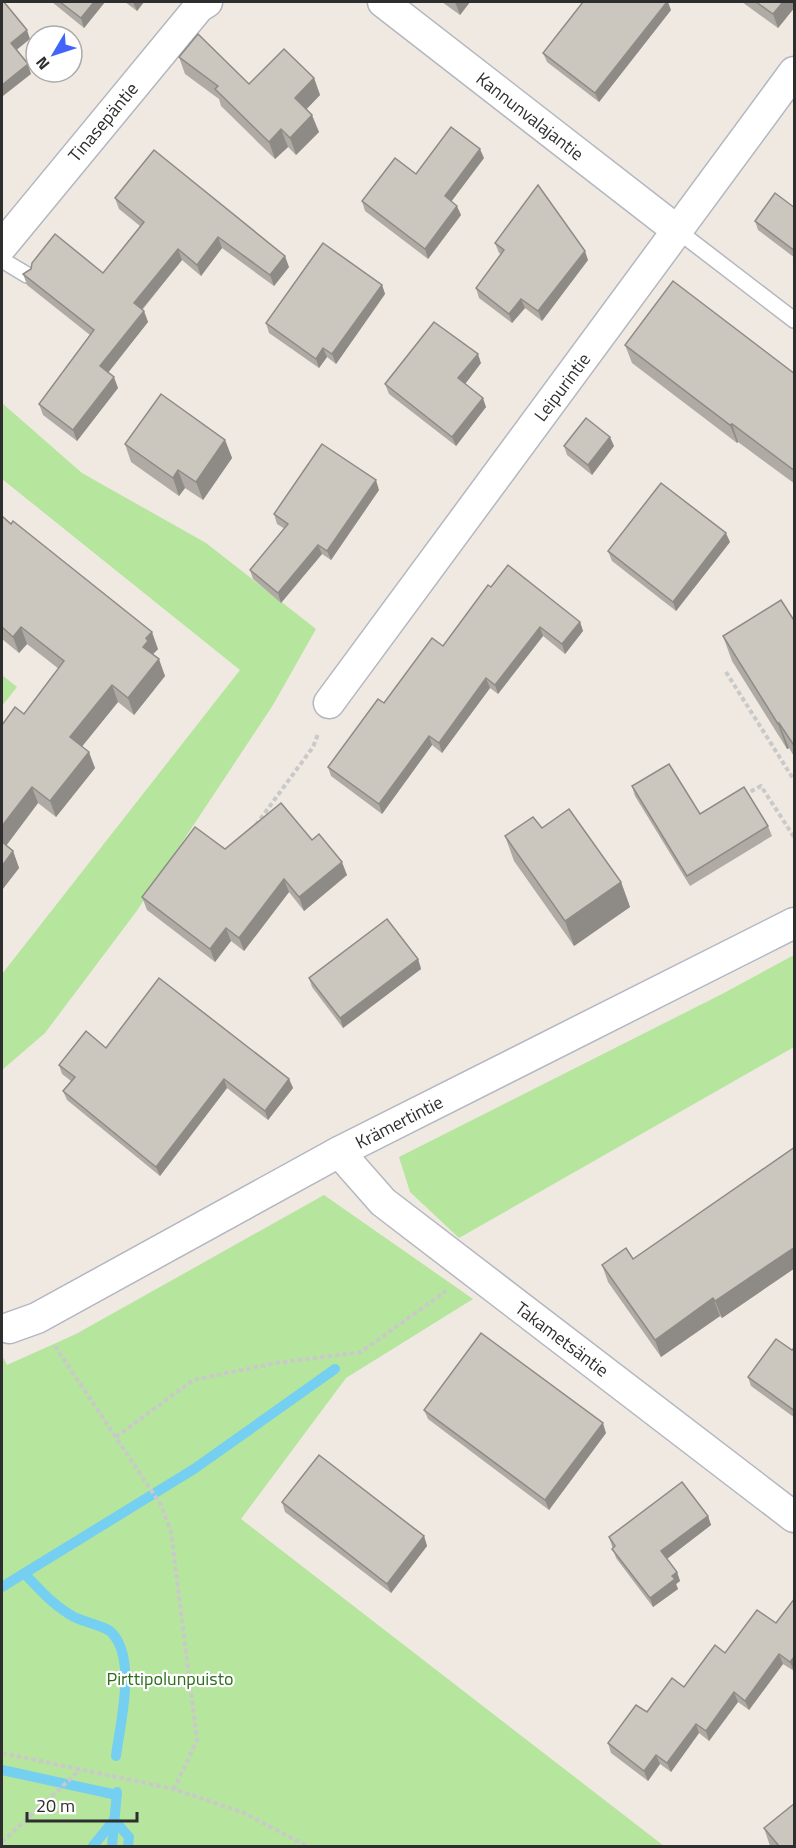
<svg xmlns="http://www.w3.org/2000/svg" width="796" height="1848" font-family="'Titillium Web',sans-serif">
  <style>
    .green { fill: #b6e59e }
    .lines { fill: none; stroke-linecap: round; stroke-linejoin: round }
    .stream { stroke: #75cff0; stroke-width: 10 }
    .lane-casing { stroke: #b4b7c1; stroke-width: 18 }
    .street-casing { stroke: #b4b7c1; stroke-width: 33 }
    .path { stroke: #c9c9c9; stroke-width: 4; stroke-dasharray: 4.5 3; stroke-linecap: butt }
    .lane { stroke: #fff; stroke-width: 15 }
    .street { stroke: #fff; stroke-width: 30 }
    .wall { fill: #afaba4 }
    .shaded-wall { fill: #8e8b86 }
    .building { fill: #cbc7bf; stroke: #8e8b86; stroke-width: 1.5 }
    .labels { text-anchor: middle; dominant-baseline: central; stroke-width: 4.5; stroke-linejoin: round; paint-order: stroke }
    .street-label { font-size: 18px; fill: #2e2e2e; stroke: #fff }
    .park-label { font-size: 18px; fill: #2c6e1b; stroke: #fff }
  </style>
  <rect width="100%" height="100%" fill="#efe9e1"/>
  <g class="green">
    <polygon points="2,403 82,473 206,543 316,629 273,705 136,912 45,1033 2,1070 2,974 240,670 2,479"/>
    <polygon points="2,675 17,687 2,706"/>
    <polygon points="794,955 794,1047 459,1238 410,1192 399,1157 724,993"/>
    <polygon points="324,1195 473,1299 346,1378 241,1519 664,1846 2,1846 2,1355 7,1365 76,1334"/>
  </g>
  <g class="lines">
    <g class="stream">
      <path d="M25,1574C41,1591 54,1606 74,1617C84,1622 106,1626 112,1633C137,1660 120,1723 116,1756"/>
      <polyline points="2,1587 194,1469 335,1369"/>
      <polyline points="2,1770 117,1795"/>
      <polyline points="93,1846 114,1820 129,1837 128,1846"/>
      <polyline points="112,1846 117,1792"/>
    </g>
    <g class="lane-casing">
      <g id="lane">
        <polyline points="678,231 794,320"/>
        <polyline points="2,260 27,275"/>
      </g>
    </g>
    <g class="street-casing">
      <g id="street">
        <polyline points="383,2 678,231"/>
        <polyline points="2,246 199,7 207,2"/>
        <polyline points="329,703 794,72"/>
        <polyline points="339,1152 383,1202 794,1517"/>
        <polyline points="9,1328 37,1318 339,1152 794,923"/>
      </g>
    </g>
    <g class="path">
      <polyline points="726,672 794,780"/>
      <polyline points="744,795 761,786 794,837"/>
      <polyline points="256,825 313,747 318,734"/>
      <polyline points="55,1346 161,1505 171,1532 197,1740 174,1789"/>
      <polyline points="116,1437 193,1380 276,1363 361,1352 446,1291"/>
      <polyline points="2,1753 174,1789 244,1813 307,1846"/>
      <polyline points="2,1842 80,1770"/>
    </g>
    <use href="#lane" class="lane"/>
    <use href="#street" class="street"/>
  </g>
  <g class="wall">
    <polygon points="52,2 105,2 84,28"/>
    <polygon points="125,2 144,2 137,11"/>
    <polygon points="442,2 470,2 460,15"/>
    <polygon points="742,2 795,2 795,7 778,28"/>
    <polygon points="671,10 599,102 547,62 543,53"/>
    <polygon points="179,57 249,84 314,78 320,95 306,109 319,132 296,155 288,147 275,159 221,106 219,99 185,74"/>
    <polygon points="154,150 289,267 274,286 222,248 201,276 182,260 143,309 148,322 108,372 118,388 77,441 43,415 39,404 90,335 27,285 23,274 31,269 103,273 140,226 119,209 115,198"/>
    <polygon points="484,158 451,201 461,215 428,259 365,211 362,201 416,174"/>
    <polygon points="795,208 795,258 758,230 755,221"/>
    <polygon points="495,243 588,260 542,321 525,308 512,323 479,298 476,288 501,254 499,253"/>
    <polygon points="382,285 385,294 336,364 327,357 319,368 269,333 266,323"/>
    <polygon points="625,345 795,374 795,484 738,442 737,443 632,363"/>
    <polygon points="481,363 465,384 486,407 456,446 389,394 385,384"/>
    <polygon points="225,440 232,458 203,500 185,488 179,496 131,462 125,444"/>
    <polygon points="564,446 614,446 592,475 567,455"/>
    <polygon points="379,490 331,560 322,554 281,603 253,579 250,570 285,529 277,524 274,514"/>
    <polygon points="2,516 158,649 153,654 165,676 134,715 118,702 82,746 95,768 56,817 38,803 6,846 13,851 19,868 2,890 2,725 24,714 59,669 27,644 19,653 2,639"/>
    <polygon points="730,542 676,611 612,561 608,551"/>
    <polygon points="491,587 580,622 583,631 565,654 543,636 498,694 490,688 442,753 432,745 382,814 331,776 328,767 384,703 443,646"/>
    <polygon points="795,622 795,758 789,748 787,749 732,661 723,636"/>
    <polygon points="632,786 700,814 768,826 772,836 690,886 635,796"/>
    <polygon points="542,828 621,882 630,907 574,946 514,861 505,836"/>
    <polygon points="312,840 347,875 304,911 289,892 244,951 231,941 215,962 147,910 142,897 225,849"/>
    <polygon points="418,959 421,969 343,1028 312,987 309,978"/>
    <polygon points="106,1048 289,1079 293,1088 268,1120 227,1088 160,1176 67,1100 63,1091 71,1081 62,1074 59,1065"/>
    <polygon points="795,1147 795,1268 722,1318 720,1316 661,1357 608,1282 602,1265 633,1259"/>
    <polygon points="795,1347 795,1418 751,1386 748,1377 792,1350"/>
    <polygon points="424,1410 606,1433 549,1510 428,1419"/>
    <polygon points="282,1502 424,1536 427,1546 391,1593 285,1512"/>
    <polygon points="708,1516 711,1525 667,1559 677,1572 680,1581 676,1584 678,1589 653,1607 616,1558 609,1537"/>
    <polygon points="795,1598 795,1670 794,1671 783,1664 749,1710 738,1702 709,1741 699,1733 671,1772 660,1764 648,1781 611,1753 608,1743 647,1712 684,1687 725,1653 776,1623"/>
    <polygon points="764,1828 795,1846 770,1846"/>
  </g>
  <g class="shaded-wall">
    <polygon points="94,2 105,2 84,28 81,18"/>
    <polygon points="133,2 144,2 137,11"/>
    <polygon points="455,2 470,2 460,15"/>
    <polygon points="667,2 668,2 671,10 599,102 595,93"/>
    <polygon points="783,2 795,2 795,7 778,28 773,14"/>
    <polygon points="27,30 30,39 14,52 11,43"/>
    <polygon points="28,64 31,74 3,96 2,91 2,85"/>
    <polygon points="314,78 320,95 301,115 295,98"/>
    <polygon points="312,115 319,132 296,155 290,138"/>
    <polygon points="281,129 288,147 275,159 269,142"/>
    <polygon points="480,149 484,158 448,206 445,196"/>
    <polygon points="457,206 461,215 428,259 425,249"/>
    <polygon points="218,237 222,248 201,276 197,265"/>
    <polygon points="178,249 182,260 138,314 134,303"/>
    <polygon points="585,251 588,260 542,321 538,311"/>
    <polygon points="285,256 289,267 274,286 270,275"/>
    <polygon points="382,285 385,294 336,364 332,354"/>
    <polygon points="521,299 525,308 512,323 509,314"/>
    <polygon points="144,311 148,322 104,378 100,366"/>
    <polygon points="323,348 327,357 319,368 316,359"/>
    <polygon points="478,354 481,363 462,388 458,378"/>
    <polygon points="114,377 118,388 77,441 73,430"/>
    <polygon points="483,398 486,407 456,446 452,437"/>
    <polygon points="732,424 738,442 737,443 730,425"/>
    <polygon points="610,437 614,446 592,475 588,465"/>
    <polygon points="225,440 232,458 203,500 196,482"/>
    <polygon points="178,470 185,488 179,496 173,478"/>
    <polygon points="376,480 379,490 331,560 327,551"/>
    <polygon points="726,533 730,542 676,611 673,602"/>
    <polygon points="318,545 322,554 281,603 278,593"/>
    <polygon points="580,622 583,631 565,654 562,644"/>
    <polygon points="21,627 27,644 19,653 13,637"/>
    <polygon points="540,627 543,636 498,694 495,685"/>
    <polygon points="152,632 158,649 153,654 155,657 143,647 146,638"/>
    <polygon points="159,659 165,676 134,715 128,698"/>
    <polygon points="486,678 490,688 442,753 439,743"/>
    <polygon points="112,685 118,702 76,754 70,737"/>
    <polygon points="779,723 789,748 787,749 778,724"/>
    <polygon points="429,736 432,745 382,814 379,804"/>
    <polygon points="89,752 95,768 56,817 50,801"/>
    <polygon points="32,787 38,803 2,851 2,826"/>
    <polygon points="13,851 19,868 2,890 2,866"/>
    <polygon points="342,862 347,875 304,911 299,897"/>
    <polygon points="284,879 289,892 244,951 239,938"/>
    <polygon points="621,882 630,907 574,946 565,921"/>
    <polygon points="226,928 231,941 215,962 210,949"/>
    <polygon points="418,959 421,969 343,1028 340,1018"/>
    <polygon points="224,1079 227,1088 160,1176 156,1167"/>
    <polygon points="289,1079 293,1088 268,1120 265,1111"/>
    <polygon points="795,1247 795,1268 722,1318 715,1301"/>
    <polygon points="713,1298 720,1316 661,1357 655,1340"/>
    <polygon points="603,1423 606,1433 549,1510 545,1500"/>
    <polygon points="708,1516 711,1525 664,1561 661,1551"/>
    <polygon points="424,1536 427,1546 391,1593 387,1584"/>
    <polygon points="677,1572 680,1581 676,1584 678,1589 653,1607 650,1598 672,1576"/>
    <polygon points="779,1654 783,1664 749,1710 745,1701"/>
    <polygon points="795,1656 795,1670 794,1671 790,1662"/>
    <polygon points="734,1692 738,1702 709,1741 706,1731"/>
    <polygon points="696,1724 699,1733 671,1772 667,1763"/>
    <polygon points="656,1755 660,1764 648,1781 644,1771"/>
  </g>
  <g class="building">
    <polygon points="2,2 4,2 27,30 11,43 28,64 2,85"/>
    <polygon points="60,2 94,2 81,18"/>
    <polygon points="583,2 667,2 595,93 543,53"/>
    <polygon points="756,2 783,2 773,14"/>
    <polygon points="198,34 249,84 284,49 314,78 295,98 312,115 290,138 281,129 269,142 215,89 218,86 179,57"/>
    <polygon points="451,127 480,149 445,196 457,206 425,249 362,201 395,158 416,174"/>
    <polygon points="154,150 285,256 270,275 218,237 197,265 178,249 134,303 144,311 100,366 114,377 73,430 39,404 94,330 23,274 31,269 32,263 55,234 103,273 144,222 115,198"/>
    <polygon points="538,185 585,251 538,311 521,299 509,314 476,288 504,250 495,243"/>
    <polygon points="775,193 795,208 795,251 755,221"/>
    <polygon points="323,243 382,285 332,354 323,348 316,359 266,323"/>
    <polygon points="673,281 795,374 795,471 732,424 730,425 625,345"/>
    <polygon points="434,322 478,354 458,378 483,398 452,437 385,384"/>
    <polygon points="161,394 225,440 196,482 178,470 173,478 125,444"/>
    <polygon points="586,418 610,437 588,465 564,446"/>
    <polygon points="322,444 376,480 327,551 318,545 278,593 250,570 288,524 274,514"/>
    <polygon points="661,483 726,533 673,602 608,551"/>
    <polygon points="2,516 11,524 13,521 152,632 146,638 148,641 143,647 159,659 128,698 112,685 70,737 89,752 50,801 32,787 2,826 2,725 15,707 24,714 64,661 21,627 13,637 2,627"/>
    <polygon points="508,565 580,622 562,644 540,627 495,685 486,678 439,743 429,736 379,804 328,767 378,699 384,703 432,638 443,646 488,585 491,587"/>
    <polygon points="781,600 795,622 795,747 779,723 778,724 723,636"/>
    <polygon points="669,764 700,814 744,787 768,826 687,876 632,786"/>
    <polygon points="281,803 312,840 319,834 342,862 299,897 284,879 239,938 226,928 210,949 142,897 195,827 225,849"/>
    <polygon points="569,809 621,882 565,921 505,836 533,817 542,828"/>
    <polygon points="2,842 13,851 2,866"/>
    <polygon points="387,919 418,959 340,1018 309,978"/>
    <polygon points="159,978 289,1079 265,1111 224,1079 156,1167 63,1091 75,1077 59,1065 86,1031 106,1048"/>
    <polygon points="795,1147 795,1247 715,1301 713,1298 655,1340 602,1265 626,1248 633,1259"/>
    <polygon points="481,1333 603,1423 545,1500 424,1410"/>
    <polygon points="776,1339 792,1350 795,1347 795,1411 748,1377"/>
    <polygon points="319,1455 424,1536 387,1584 282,1502"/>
    <polygon points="682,1482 708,1516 661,1551 677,1572 672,1576 675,1579 650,1598 612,1549 615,1546 609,1537"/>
    <polygon points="795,1598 795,1656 790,1662 779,1654 745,1701 734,1692 706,1731 696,1724 667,1763 656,1755 644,1771 608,1743 636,1705 647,1712 672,1678 684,1687 715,1645 725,1653 757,1610 776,1623"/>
    <polygon points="795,1803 795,1846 779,1846 764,1828"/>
  </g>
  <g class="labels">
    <g class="street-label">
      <text transform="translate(530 116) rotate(38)">Kannunvalajantie</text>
      <text transform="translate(103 122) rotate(-50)">Tinasepäntie</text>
      <text transform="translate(562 387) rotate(-53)">Leipurintie</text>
      <text transform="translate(399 1122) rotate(-27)">Krämertintie</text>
      <text transform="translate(562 1339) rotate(37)">Takametsäntie</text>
    </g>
    <g class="park-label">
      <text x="170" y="1678">Pirttipolunpuisto</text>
    </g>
  </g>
  <rect width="796" height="1848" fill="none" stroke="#2e2e2e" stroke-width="6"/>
  <g transform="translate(54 54) rotate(231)"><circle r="28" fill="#ffffff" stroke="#ababab" stroke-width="1.5"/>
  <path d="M0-4.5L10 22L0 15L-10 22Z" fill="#4264fb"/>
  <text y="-9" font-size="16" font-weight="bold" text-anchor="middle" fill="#2e2e2e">N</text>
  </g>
  <path d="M27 1812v9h110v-9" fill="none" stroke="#2e2e2e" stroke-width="3"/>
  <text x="36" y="1812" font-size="18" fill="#2e2e2e" stroke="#ffffff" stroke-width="4.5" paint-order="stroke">20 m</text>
</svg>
